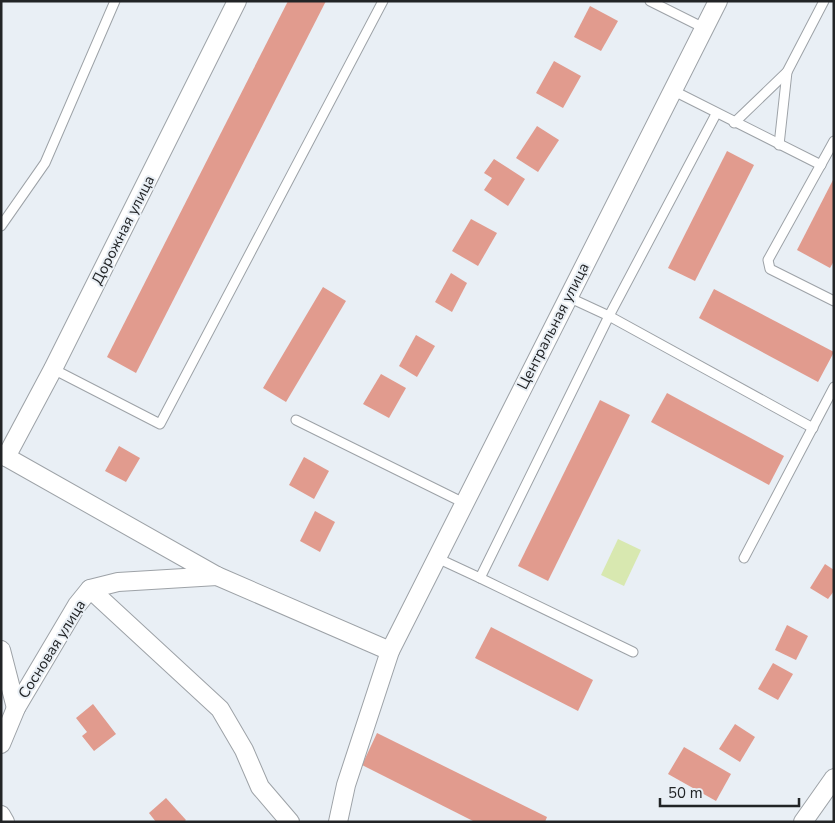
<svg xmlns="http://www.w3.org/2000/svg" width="835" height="823" font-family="'Nunito Sans',sans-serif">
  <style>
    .green { fill: #d8e8b0 }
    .building { fill: #e19b8e }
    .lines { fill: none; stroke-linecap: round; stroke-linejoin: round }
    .service-casing { stroke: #9da2a7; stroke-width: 11 }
    .minor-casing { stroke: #9da2a7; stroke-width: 20 }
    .service { stroke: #fff; stroke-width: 9 }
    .minor { stroke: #fff; stroke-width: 18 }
    .labels { text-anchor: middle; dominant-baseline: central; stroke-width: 4; stroke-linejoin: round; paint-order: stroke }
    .street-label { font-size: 15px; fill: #222426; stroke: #e9eff5 }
  </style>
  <rect width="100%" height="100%" fill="#e9eff5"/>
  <polygon class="green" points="618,539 641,550 624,586 601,575"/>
  <g class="building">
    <polygon points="288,1 326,1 136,373 107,357"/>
    <polygon points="590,6 618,21 601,51 574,37"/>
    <polygon points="554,61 581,76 563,108 536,93"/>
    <polygon points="537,126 559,140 538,172 516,158"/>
    <polygon points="727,151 754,165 695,281 668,268"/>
    <polygon points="494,159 525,179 508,206 484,190 492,178 484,173"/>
    <polygon points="834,178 834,261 830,268 797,250"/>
    <polygon points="471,219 497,233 478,266 452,251"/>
    <polygon points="451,273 467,283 452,312 435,302"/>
    <polygon points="323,287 346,301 286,402 263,388"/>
    <polygon points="714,289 834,352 818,382 699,318"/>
    <polygon points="416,335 435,346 417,377 399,366"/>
    <polygon points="381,374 406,388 389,418 363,404"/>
    <polygon points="667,393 784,456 769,485 651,422"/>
    <polygon points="600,400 630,415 548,581 518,566"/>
    <polygon points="119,446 140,458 126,482 105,471"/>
    <polygon points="304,457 329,471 314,499 289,485"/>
    <polygon points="315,511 335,522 320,552 300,541"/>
    <polygon points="825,564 834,570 834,591 828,599 810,588"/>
    <polygon points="787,625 808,636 796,660 775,650"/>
    <polygon points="491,627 593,680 578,711 475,658"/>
    <polygon points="773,663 793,674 778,700 758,689"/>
    <polygon points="93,704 116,734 94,751 82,736 87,732 76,718"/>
    <polygon points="735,724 755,737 740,762 719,749"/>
    <polygon points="377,733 547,817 545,822 475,822 362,765"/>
    <polygon points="684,747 731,774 716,801 668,774"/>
    <polygon points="166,798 186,820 184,822 156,822 149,813"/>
  </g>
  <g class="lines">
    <g class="service-casing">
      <g id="service">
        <polyline points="650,1 704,28"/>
        <polyline points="672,90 821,165"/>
        <polyline points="734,123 787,72 824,1"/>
        <polyline points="834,141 768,260 770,269 834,301"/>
        <polyline points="779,145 787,72"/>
        <polyline points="1,226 45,163 115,1"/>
        <polyline points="568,297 609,316 813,428"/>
        <polyline points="53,369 160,424 383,1"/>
        <polyline points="296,420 464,503"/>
        <polyline points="437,558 480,578 609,316 716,114"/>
        <polyline points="744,558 834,387"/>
        <polyline points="480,578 633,652"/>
      </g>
    </g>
    <g class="minor-casing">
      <g id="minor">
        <polyline points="1,454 217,576 390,651"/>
        <polyline points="6,457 53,369 237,1"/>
        <polyline points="90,589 220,709 244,750 260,787 290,822"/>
        <polyline points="1,650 16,708"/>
        <polyline points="1,744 16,708 77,605 90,589 118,582 217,576"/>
        <polyline points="1,815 5,822"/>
        <polyline points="338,822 346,785 390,651 718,1"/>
        <polyline points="803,822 834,778"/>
      </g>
    </g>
    <use href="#service" class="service"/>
    <use href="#minor" class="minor"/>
  </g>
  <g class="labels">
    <g class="street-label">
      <text transform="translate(123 230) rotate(-63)">Дорожная улица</text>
      <text transform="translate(553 326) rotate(-63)">Центральная улица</text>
      <text transform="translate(52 649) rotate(-58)">Сосновая улица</text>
    </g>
  </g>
  <rect width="835" height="823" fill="none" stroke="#222426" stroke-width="5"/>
  <path d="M660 798v8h139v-8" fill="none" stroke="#222426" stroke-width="2.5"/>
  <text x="668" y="798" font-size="15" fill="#222426" stroke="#e9eff5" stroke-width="4" paint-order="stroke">50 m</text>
</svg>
